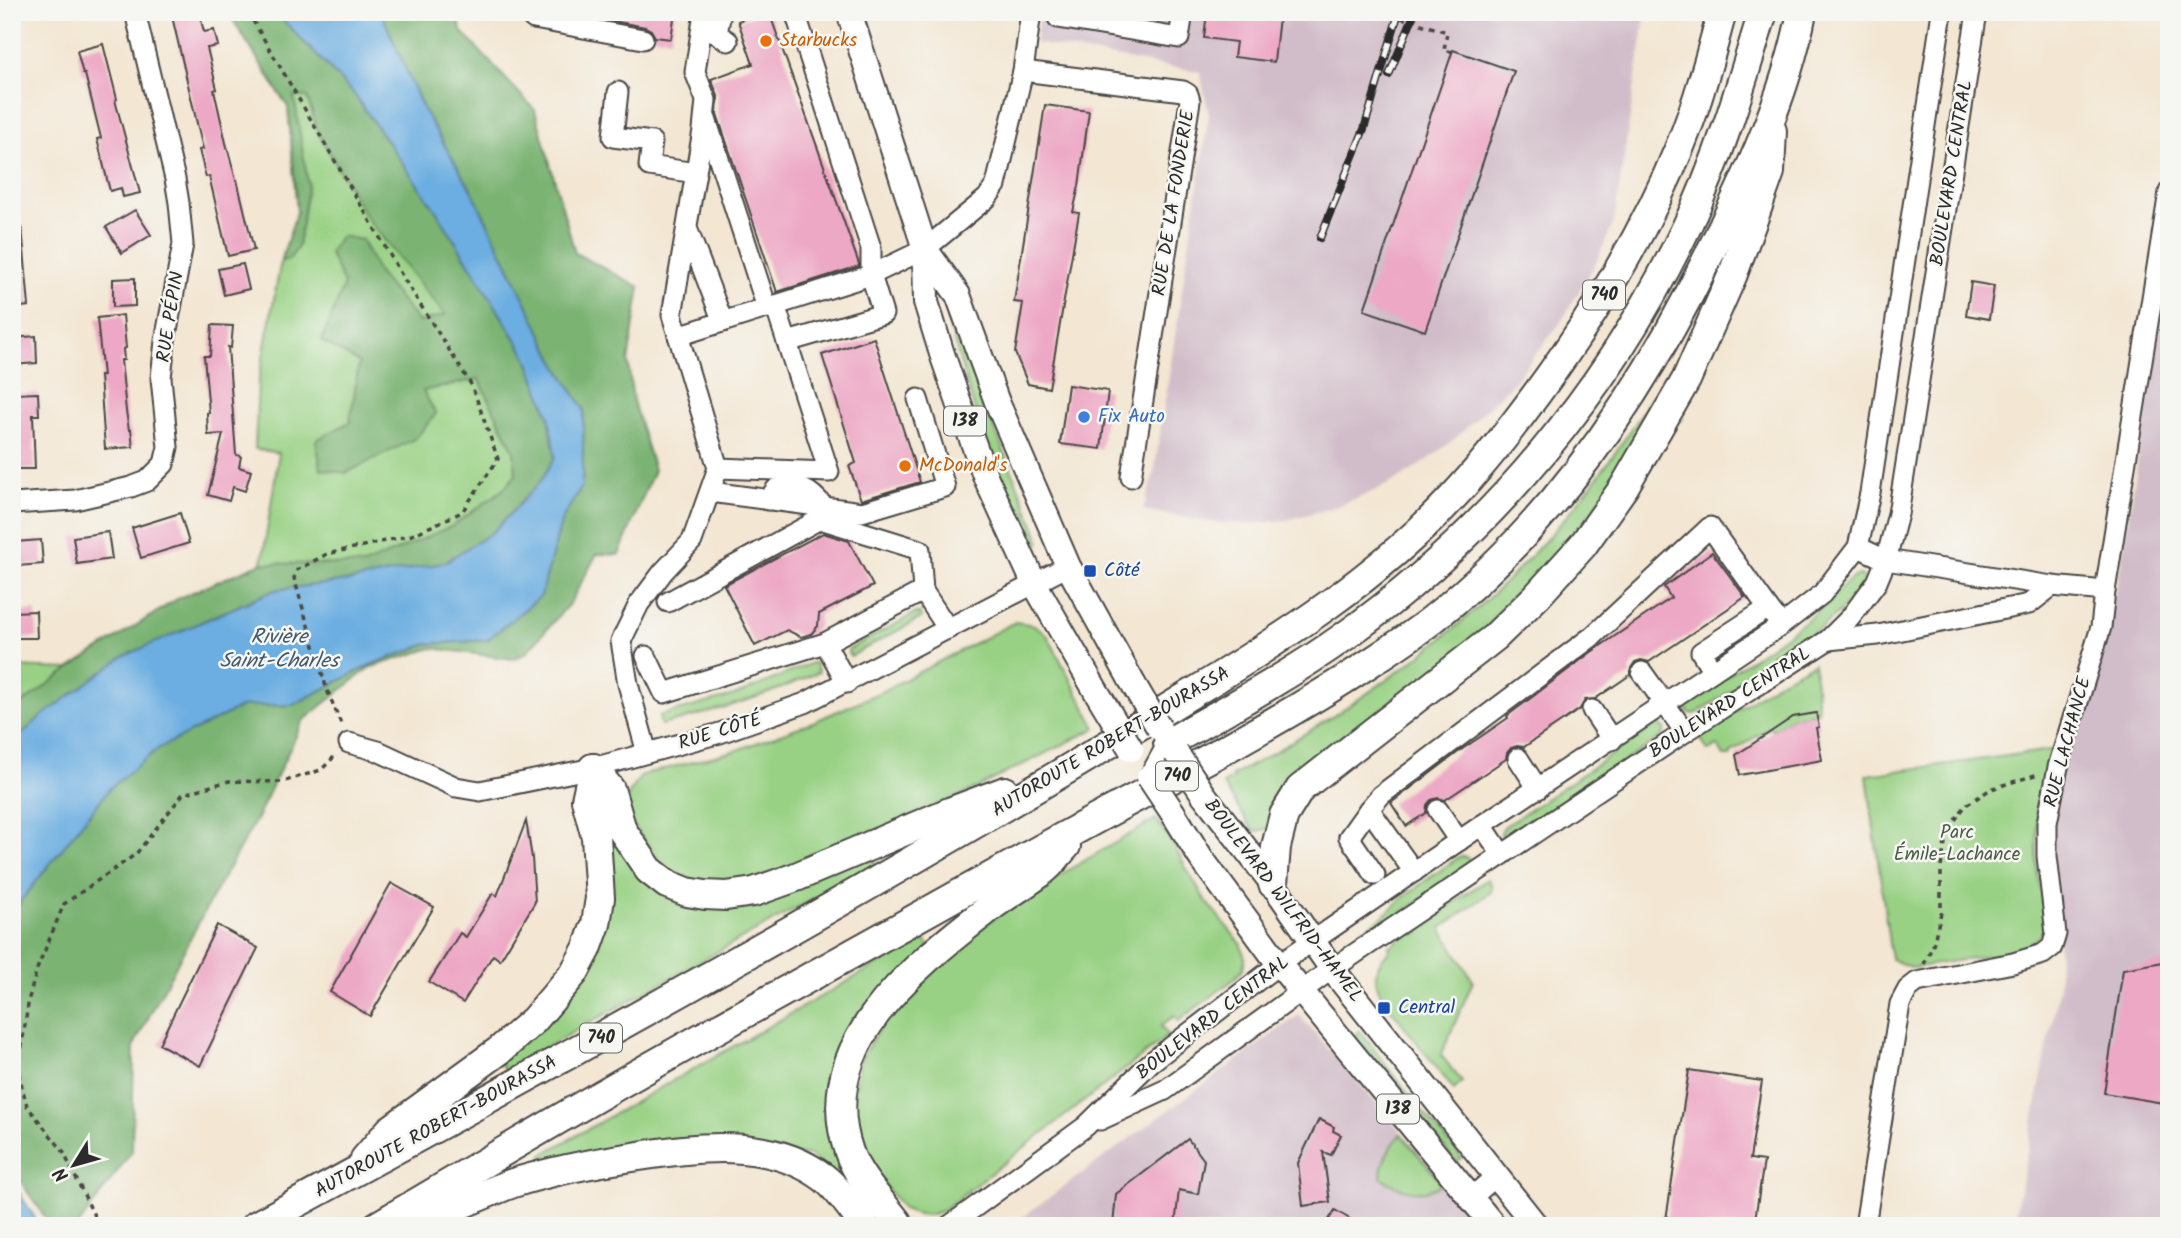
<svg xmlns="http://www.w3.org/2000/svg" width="2181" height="1238" font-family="Kalam,sans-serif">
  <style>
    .industrial { fill: #d1bdc9 }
    .green { fill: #99d184; stroke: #627e58; stroke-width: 2 }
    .forest { fill: #7ab372; stroke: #526f4e; stroke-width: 2 }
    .water { fill: #6caee1; stroke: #4c6c86; stroke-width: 2 }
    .building { fill: #eda8c5 }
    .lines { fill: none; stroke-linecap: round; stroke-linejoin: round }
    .minor-casing { stroke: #494744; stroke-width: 23 }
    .major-casing { stroke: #494744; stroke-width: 28 }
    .highway-casing { stroke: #494744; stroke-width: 32 }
    .path { stroke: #494744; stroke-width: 3.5; stroke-dasharray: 5 5; stroke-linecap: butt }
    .minor { stroke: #fff; stroke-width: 19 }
    .major { stroke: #fff; stroke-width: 24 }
    .highway { stroke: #fff; stroke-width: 28 }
    .rail-casing { stroke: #2b2b2b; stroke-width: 8 }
    .rail { stroke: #f6f6f2; stroke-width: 5; stroke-dasharray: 16; stroke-linecap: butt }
    .major-bridge-casing { stroke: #494744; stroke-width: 28; stroke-linecap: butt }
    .major-bridge { stroke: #fff; stroke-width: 24 }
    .food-dot { fill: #e8710a; stroke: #f6f6f2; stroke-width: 2.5 }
    .shop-dot { fill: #3f7fe0; stroke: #f6f6f2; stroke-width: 2.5 }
    .transit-dot { fill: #1a4fb4; stroke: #f6f6f2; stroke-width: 2.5 }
    .labels { text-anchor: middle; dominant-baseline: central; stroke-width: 5; stroke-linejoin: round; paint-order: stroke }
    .shield { fill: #f6f6f2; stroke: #686867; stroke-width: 2 }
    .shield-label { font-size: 18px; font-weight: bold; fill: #2b2b2b }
    .food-label { font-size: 19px; fill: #c56008; stroke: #f6f6f2; text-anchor: start }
    .street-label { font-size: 19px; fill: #2b2b2b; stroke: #f6f6f2 }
    .shop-label { font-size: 19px; fill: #366cbe; stroke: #f6f6f2; text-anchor: start }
    .transit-label { font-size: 19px; fill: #164399; stroke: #f6f6f2; text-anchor: start }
    .park-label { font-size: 19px; fill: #4c5d46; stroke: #f6f6f2 }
    .water-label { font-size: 21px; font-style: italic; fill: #42596b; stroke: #f6f6f2 }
  </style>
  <rect width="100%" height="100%" fill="#f6f6f2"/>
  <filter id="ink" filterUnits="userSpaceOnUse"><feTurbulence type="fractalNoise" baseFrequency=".0143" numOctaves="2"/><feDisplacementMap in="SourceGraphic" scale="14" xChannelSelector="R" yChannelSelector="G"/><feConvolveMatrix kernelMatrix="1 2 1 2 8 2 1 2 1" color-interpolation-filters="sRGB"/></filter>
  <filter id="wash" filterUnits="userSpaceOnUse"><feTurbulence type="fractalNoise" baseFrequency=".00686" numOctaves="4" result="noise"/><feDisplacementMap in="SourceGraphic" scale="28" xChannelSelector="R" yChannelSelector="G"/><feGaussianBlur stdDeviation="1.57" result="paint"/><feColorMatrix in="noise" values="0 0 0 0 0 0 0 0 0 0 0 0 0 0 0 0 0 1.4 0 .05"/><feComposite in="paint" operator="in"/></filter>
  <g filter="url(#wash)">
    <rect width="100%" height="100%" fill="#f3e6d2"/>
    <g class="industrial">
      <polygon points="1040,12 1646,12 1614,222 1595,264 1561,322 1513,383 1458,436 1429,459 1399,479 1365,495 1332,508 1286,520 1248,524 1209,522 1143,510 1154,473 1209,115 1200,72 1035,43"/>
      <polygon points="2169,271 2169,1226 2013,1226 2059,986 2058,908 2048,860 2061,765 2118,582"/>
      <polygon points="1299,1015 1484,1226 1010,1226"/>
    </g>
    <g class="green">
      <polygon points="228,12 275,12 549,416 493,532 38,719 12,744 12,667 69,669 179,598 262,563 279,453 255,449 258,384 281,261 297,211 288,107"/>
      <polygon points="952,316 980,393 1040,540 1038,546 1032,546 1030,543 997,472 978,420 947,318"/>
      <path d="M1670,370L1679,375L1651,428L1545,576L1269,828L1254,832L1223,784L1233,778L1232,776C1346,713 1457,639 1545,541C1593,488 1632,430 1670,370Z"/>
      <path d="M1860,575L1864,579C1861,611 1728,692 1697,713L1693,714L1688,712L1686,706L1689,701C1732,671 1778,644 1819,610C1829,601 1849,576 1860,575Z"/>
      <polygon points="916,613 920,614 921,618 851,656 849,655 848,650 851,648"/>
      <polygon points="1015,622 1034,625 1047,635 1096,728 964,794 777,873 711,889 663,868 627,816 628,795 642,775 737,750 813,722 883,691"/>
      <path d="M812,663H815L819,672C768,696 716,711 661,725L659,716L736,695Z"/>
      <polygon points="1814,663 1818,712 1793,717 1773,730 1770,727 1731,753 1731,756 1724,756 1718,746 1708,751 1699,736 1783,679"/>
      <polygon points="1657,724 1664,728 1664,735 1508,840 1503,837 1501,833 1504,827"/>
      <polygon points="2051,750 2037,807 2037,867 2045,918 2041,934 2030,944 2018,951 1912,968 1891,959 1867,775"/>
      <polygon points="1156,819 1176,849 1187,870 1206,901 1240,943 1245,958 1243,969 1233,980 1178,1021 1174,1016 1161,1026 1168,1036 943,1210 930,1215 917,1214 903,1209 864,1158 851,1112 860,1060 885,1019 915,983 1012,903"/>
      <polygon points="615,839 687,901 870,855 876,864 505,1070 499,1062 588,966 606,841"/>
      <polygon points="1464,856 1470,860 1469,868 1359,941 1355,935 1381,918 1406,895 1459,857"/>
      <path d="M1488,879L1492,887L1491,892L1441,928L1473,981L1441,1055L1462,1082L1454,1090L1384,1000C1372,980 1373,966 1390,950L1388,947Z"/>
      <polygon points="924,938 930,947 851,1040 856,1181 848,1186 809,1155 546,1163 542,1155"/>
      <polygon points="1360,1031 1416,1104 1462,1158 1456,1162 1355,1035"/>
      <path d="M1401,1134L1442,1183C1423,1199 1399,1190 1381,1177C1381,1160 1390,1147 1401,1134Z"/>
    </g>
    <g class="forest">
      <polygon points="228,12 275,12 353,93 437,212 527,357 549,416 555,457 540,482 493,532 443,563 349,581 275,590 199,623 38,719 12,744 12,711 69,669 179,598 262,563 364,565 452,526 501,491 516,475 514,451 479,379 423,391 436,414 416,438 346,473 321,469 316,440 350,422 359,363 322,341 344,284 329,253 341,236 362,240 378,273 419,322 445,315 366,217 319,134 307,97 294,96 308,184 298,247 289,260 281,261 297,211 288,107"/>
      <polygon points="381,12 458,12 461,31 535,110 575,253 640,287 628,362 633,401 654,470 619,555 597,554 570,603 525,654 512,659 432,648 369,668 303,721 257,818 217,888 134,1045 132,1151 78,1226 51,1226 12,1169 13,911 110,788 159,748 243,706 293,705 370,665 427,644 487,640 541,596 562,519 582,486 584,409 556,364 473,193 423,109"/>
    </g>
    <g class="water">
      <polygon points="275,12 381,12 423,109 473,193 556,364 584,409 582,486 562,519 541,596 487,640 427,644 370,665 293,705 243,706 159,748 110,788 13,911 12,916 12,744 38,719 124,656 275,590 349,581 443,563 493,532 540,482 555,457 549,416 527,357 437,212 353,93"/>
      <polygon points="12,1182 37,1221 42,1226 12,1226"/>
    </g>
    <g id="blocks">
      <g class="building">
        <polygon points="171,12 191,12 192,18 200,16 204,32 214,30 218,46 207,48 217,89 214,90 226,143 236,180 237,180 254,250 228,256 209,176 206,177 199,150 203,149"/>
        <polygon points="565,12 675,12 671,39 655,37 651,30 645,27"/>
        <polygon points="762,12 769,12 859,264 859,266 777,292 717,114 718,96 711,79 753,64 738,21"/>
        <polygon points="1207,12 1239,12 1279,17 1274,62 1234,57 1236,42 1204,38"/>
        <polygon points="103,44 117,99 115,100 140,193 123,197 121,188 110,191 97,139 101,138 85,74 83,74 77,51"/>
        <polygon points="1453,50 1514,71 1425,331 1364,310"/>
        <polygon points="1045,105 1089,111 1079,186 1073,212 1079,213 1049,388 1028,384 1015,353 1023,303 1014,302"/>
        <polygon points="135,210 151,235 122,253 106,227"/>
        <polygon points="22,227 29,306 12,308 12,228"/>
        <polygon points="243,264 249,289 224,295 218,269"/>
        <polygon points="135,278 135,306 113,307 113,279"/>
        <polygon points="1971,282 1994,286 1989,319 1966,315"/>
        <polygon points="123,315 126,348 123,349 124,360 121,360 126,411 129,430 131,430 133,447 105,449 100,376 103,376 97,318"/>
        <polygon points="212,325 233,326 231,348 228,347 236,455 241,456 239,467 251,471 245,491 233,487 229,501 208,495 223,434 208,435 207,413 209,413 204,356 210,356"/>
        <polygon points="36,336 37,363 12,365 12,338"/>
        <polygon points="874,338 920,482 861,500 849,466 856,463 822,355"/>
        <polygon points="1068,385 1108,391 1101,449 1060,444"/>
        <polygon points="38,393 39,415 33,415 35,469 13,469 12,394"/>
        <polygon points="180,513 189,543 141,558 132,528"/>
        <polygon points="108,532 112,559 77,564 73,537"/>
        <polygon points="823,533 849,541 873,586 819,614 818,626 811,634 801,637 787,630 755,646 724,585"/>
        <polygon points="41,540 43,564 17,566 15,542"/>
        <polygon points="1712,552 1745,597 1649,662 1641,660 1635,662 1631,668 1630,675 1595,699 1585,700 1580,709 1524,747 1517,746 1511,748 1507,753 1506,759 1445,800 1438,798 1431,800 1427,805 1426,813 1406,826 1391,803 1461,750 1508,718 1507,716 1590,653 1671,598 1664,587"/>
        <polygon points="36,611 37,638 13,638 12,612"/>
        <polygon points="1816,713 1819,727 1816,728 1822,760 1740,775 1736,755 1793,717"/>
        <polygon points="526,821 532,858 535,902 500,960 493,955 463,1003 429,982 460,933 466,937 493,893 497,896"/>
        <polygon points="391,883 434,907 370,1016 330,992"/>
        <polygon points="217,925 258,948 200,1066 159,1044"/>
        <polygon points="2169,961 2169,1104 2104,1093 2123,969"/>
        <polygon points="1689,1070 1762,1081 1750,1159 1764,1161 1754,1226 1665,1226"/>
        <polygon points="1319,1119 1334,1127 1333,1131 1341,1135 1331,1155 1323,1152 1330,1202 1303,1206 1298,1163"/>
        <polygon points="1188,1139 1204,1160 1198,1194 1179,1190 1175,1226 1113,1226 1116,1194"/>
        <polygon points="1335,1210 1361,1226 1325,1226"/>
      </g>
    </g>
  </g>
  <g filter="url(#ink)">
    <use href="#blocks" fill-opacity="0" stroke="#494744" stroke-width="2"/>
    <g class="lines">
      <g class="minor-casing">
        <g id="minor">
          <polyline points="526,12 534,19 643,39"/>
          <polyline points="721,12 717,34 728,41"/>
          <polyline points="1059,12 1058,18 1179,38 1183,12"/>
          <polyline points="1023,71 1183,91 1188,94 1190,101 1131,477"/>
          <polyline points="618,92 613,137 652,142 649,166 696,173"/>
          <polyline points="706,119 767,308"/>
          <polyline points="687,228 723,322"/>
          <polyline points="678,336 871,275 925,249 987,198 996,185 1023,71 1031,12"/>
          <polyline points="787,342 883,314 871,275 871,248 795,12"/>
          <polyline points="718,468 829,472 775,305"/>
          <polyline points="710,492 862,512 945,487 918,399"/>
          <path d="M768,500L776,489C801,485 809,488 825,508"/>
          <polyline points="12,504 75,500 131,487 147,481 164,464 168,447 161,378 165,341 183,244 179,203 175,179 135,12"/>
          <polyline points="1858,547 1886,560 2052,586 2105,591"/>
          <polyline points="668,602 820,519 920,550 923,591 948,629"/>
          <polyline points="1828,640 1878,635 2029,604 2052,586"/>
          <polyline points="825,643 847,683"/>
          <polyline points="646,656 664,693 825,643 923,591"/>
          <polyline points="1713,671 1701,652 1768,608 1775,617"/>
          <polyline points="1642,672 1685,732"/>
          <polyline points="1592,710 1612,740"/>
          <polyline points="349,743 378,751 456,787 480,791 593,768 720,733 805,703 1068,566"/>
          <polyline points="647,753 628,684 621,641 639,604 663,572 692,541 718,468 672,315 703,130 706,100 695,72 704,12"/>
          <polyline points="1518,758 1538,789"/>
          <polyline points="1149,777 1168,743"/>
          <polyline points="1369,809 1349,837 1375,875"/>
          <polyline points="1438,810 1459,841"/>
          <polyline points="1482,825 1502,855"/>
          <polyline points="1414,872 1369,809 1381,795 1594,635 1710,527 1768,608"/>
          <polyline points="1100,1120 1165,1090 1332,969 1685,732 1828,640 1850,618 1877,582 1886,560 1898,514 1977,12"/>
          <polyline points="1471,1198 1496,1176"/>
          <polyline points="949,1226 1086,1126 1150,1063 1279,964 1482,825 1782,625 1822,594 1858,547 1870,493 1942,12"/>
          <polyline points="1865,1226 1900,1004 1908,989 1917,982 2013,963 2043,954 2052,947 2056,934 2047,856 2047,823 2058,767 2101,627 2105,591 2169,192"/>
        </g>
      </g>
      <g class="major-casing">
        <g id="major">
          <polyline points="849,12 925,249 926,302 942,354 966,423 986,478 1034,583 1096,691"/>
          <polyline points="925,249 958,295 997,402 1068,566 1131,680"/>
          <polyline points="1204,795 1273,884 1332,969 1536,1226"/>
          <polyline points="1173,813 1201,858 1279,964 1494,1226"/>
        </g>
      </g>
      <g class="highway-casing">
        <g id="highway">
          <path d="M1168,743C1228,709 1289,676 1345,636C1491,532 1610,389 1687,226C1720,157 1741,85 1763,12"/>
          <polyline points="593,768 610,789 622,830 649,870 667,884 687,892 705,895 726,896 754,892 796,877 952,811 1005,791"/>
          <polyline points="1273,884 1276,847 1284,815 1300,789 1495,637 1537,596 1583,545 1624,487 1686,380 1733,274 1754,217 1770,172 1772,131"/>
          <polyline points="365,1159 390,1130 500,1050 534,1020 574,973 587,949 596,924 600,898 596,837 586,800 593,768"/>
          <path d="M403,1223C418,1219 434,1215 449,1209C470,1201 491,1191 513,1183C552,1171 592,1163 633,1157C695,1147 769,1137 823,1177C840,1190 852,1210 865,1226"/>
          <path d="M255,1226C513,1086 770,945 1022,796C1079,763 1135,728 1191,694C1283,638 1377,578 1451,499C1483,465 1511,429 1538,392C1595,314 1645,233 1681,144C1698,102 1710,57 1722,12"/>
          <path d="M377,1226C467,1173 556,1120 646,1069C751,1009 856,952 961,893C1030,855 1098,817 1167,781C1230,747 1292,713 1353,674C1380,656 1408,639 1433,619C1552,524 1642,394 1708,257C1746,180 1786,97 1802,12"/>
          <path d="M898,1226L897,1222C881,1201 858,1178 849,1152C811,1043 918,964 992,906C1009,893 1039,877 1052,862C1057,857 1061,851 1066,846"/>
        </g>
      </g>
      <g class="path">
        <polyline points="248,12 404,279 472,386 498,459 462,512 412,535 327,554 297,570 294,578 327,690 342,726"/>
        <polyline points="1382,12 1447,32 1444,50 1452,52"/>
        <polyline points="1924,964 1933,945 1941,913 1941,867 1947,831 1966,805 1991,789 2038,774"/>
        <polyline points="99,1226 63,1151 27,1106 18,1071 29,998 37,969 64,904 136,854 183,794 229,781 282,782 321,770 336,755"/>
      </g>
      <use href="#minor" class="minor"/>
      <use href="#major" class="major"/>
      <use href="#highway" class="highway"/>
      <g class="rail-casing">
        <g id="rail">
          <polyline points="1389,75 1415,12"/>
          <polyline points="1320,238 1364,129 1399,12"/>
        </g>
      </g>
      <use href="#rail" class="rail"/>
      <g class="major-bridge-casing">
        <g id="major-bridge">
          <polyline points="1131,680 1159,728"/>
          <polyline points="1096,691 1131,749"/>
          <polyline points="1176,753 1204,795"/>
          <polyline points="1149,777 1173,813"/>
        </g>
      </g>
      <use href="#major-bridge" class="major-bridge"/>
    </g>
  </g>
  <g class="food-dot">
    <circle cx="766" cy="41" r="7"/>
    <circle cx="905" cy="466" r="7"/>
  </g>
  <circle class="shop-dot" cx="1084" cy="417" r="7"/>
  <g class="transit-dot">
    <rect x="1083" y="564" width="14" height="14" rx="3.5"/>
    <rect x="1377" y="1001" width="14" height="14" rx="3.5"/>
  </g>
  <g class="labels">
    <g class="shield">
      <rect x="1583" y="280.5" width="42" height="29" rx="5"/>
      <rect x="944" y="406.5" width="42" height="29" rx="5"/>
      <rect x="1156" y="761.5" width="42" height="29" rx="5"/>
      <rect x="580" y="1023.5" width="42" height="29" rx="5"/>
      <rect x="1377" y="1094.5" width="42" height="29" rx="5"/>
    </g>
    <g class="shield-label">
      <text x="1604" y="295">740</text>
      <text x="965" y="421">138</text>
      <text x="1177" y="776">740</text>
      <text x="601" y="1038">740</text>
      <text x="1398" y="1109">138</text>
    </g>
    <g class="food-label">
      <text x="780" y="41">Starbucks</text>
      <text x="919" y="466">McDonald's</text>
    </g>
    <g class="street-label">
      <text transform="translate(1952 173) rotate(-81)">BOULEVARD CENTRAL</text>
      <text transform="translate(1174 203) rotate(-81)">RUE DE LA FONDERIE</text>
      <text transform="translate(171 317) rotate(-81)">RUE PÉPIN</text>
      <text transform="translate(1730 703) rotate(-33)">BOULEVARD CENTRAL</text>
      <text transform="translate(720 732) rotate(-17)">RUE CÔTÉ</text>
      <text transform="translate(1111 742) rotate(-31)">AUTOROUTE ROBERT-BOURASSA</text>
      <text transform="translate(2068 742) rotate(-75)">RUE LACHANCE</text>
      <text transform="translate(1283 901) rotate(53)">BOULEVARD WILFRID-HAMEL</text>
      <text transform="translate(1213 1018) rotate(-38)">BOULEVARD CENTRAL</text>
      <text transform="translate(436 1127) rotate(-29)">AUTOROUTE ROBERT-BOURASSA</text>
    </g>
    <g class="shop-label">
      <text x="1098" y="417">Fix Auto</text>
    </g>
    <g class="transit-label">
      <text x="1104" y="571">Côté</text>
      <text x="1398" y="1008">Central</text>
    </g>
    <g class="park-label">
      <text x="1957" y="833">Parc<tspan x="1957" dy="22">Émile-Lachance</tspan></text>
    </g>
    <g class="water-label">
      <text x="279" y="637">Rivière<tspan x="279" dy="24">Saint-Charles</tspan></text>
    </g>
  </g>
  <rect width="2181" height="1238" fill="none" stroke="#f6f6f2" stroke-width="42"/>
  <g transform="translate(74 1165) rotate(233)" stroke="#f6f6f2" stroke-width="5" paint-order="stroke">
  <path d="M0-5L12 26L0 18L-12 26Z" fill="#2b2b2b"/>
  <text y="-10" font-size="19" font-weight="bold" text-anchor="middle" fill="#2b2b2b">N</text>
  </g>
</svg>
